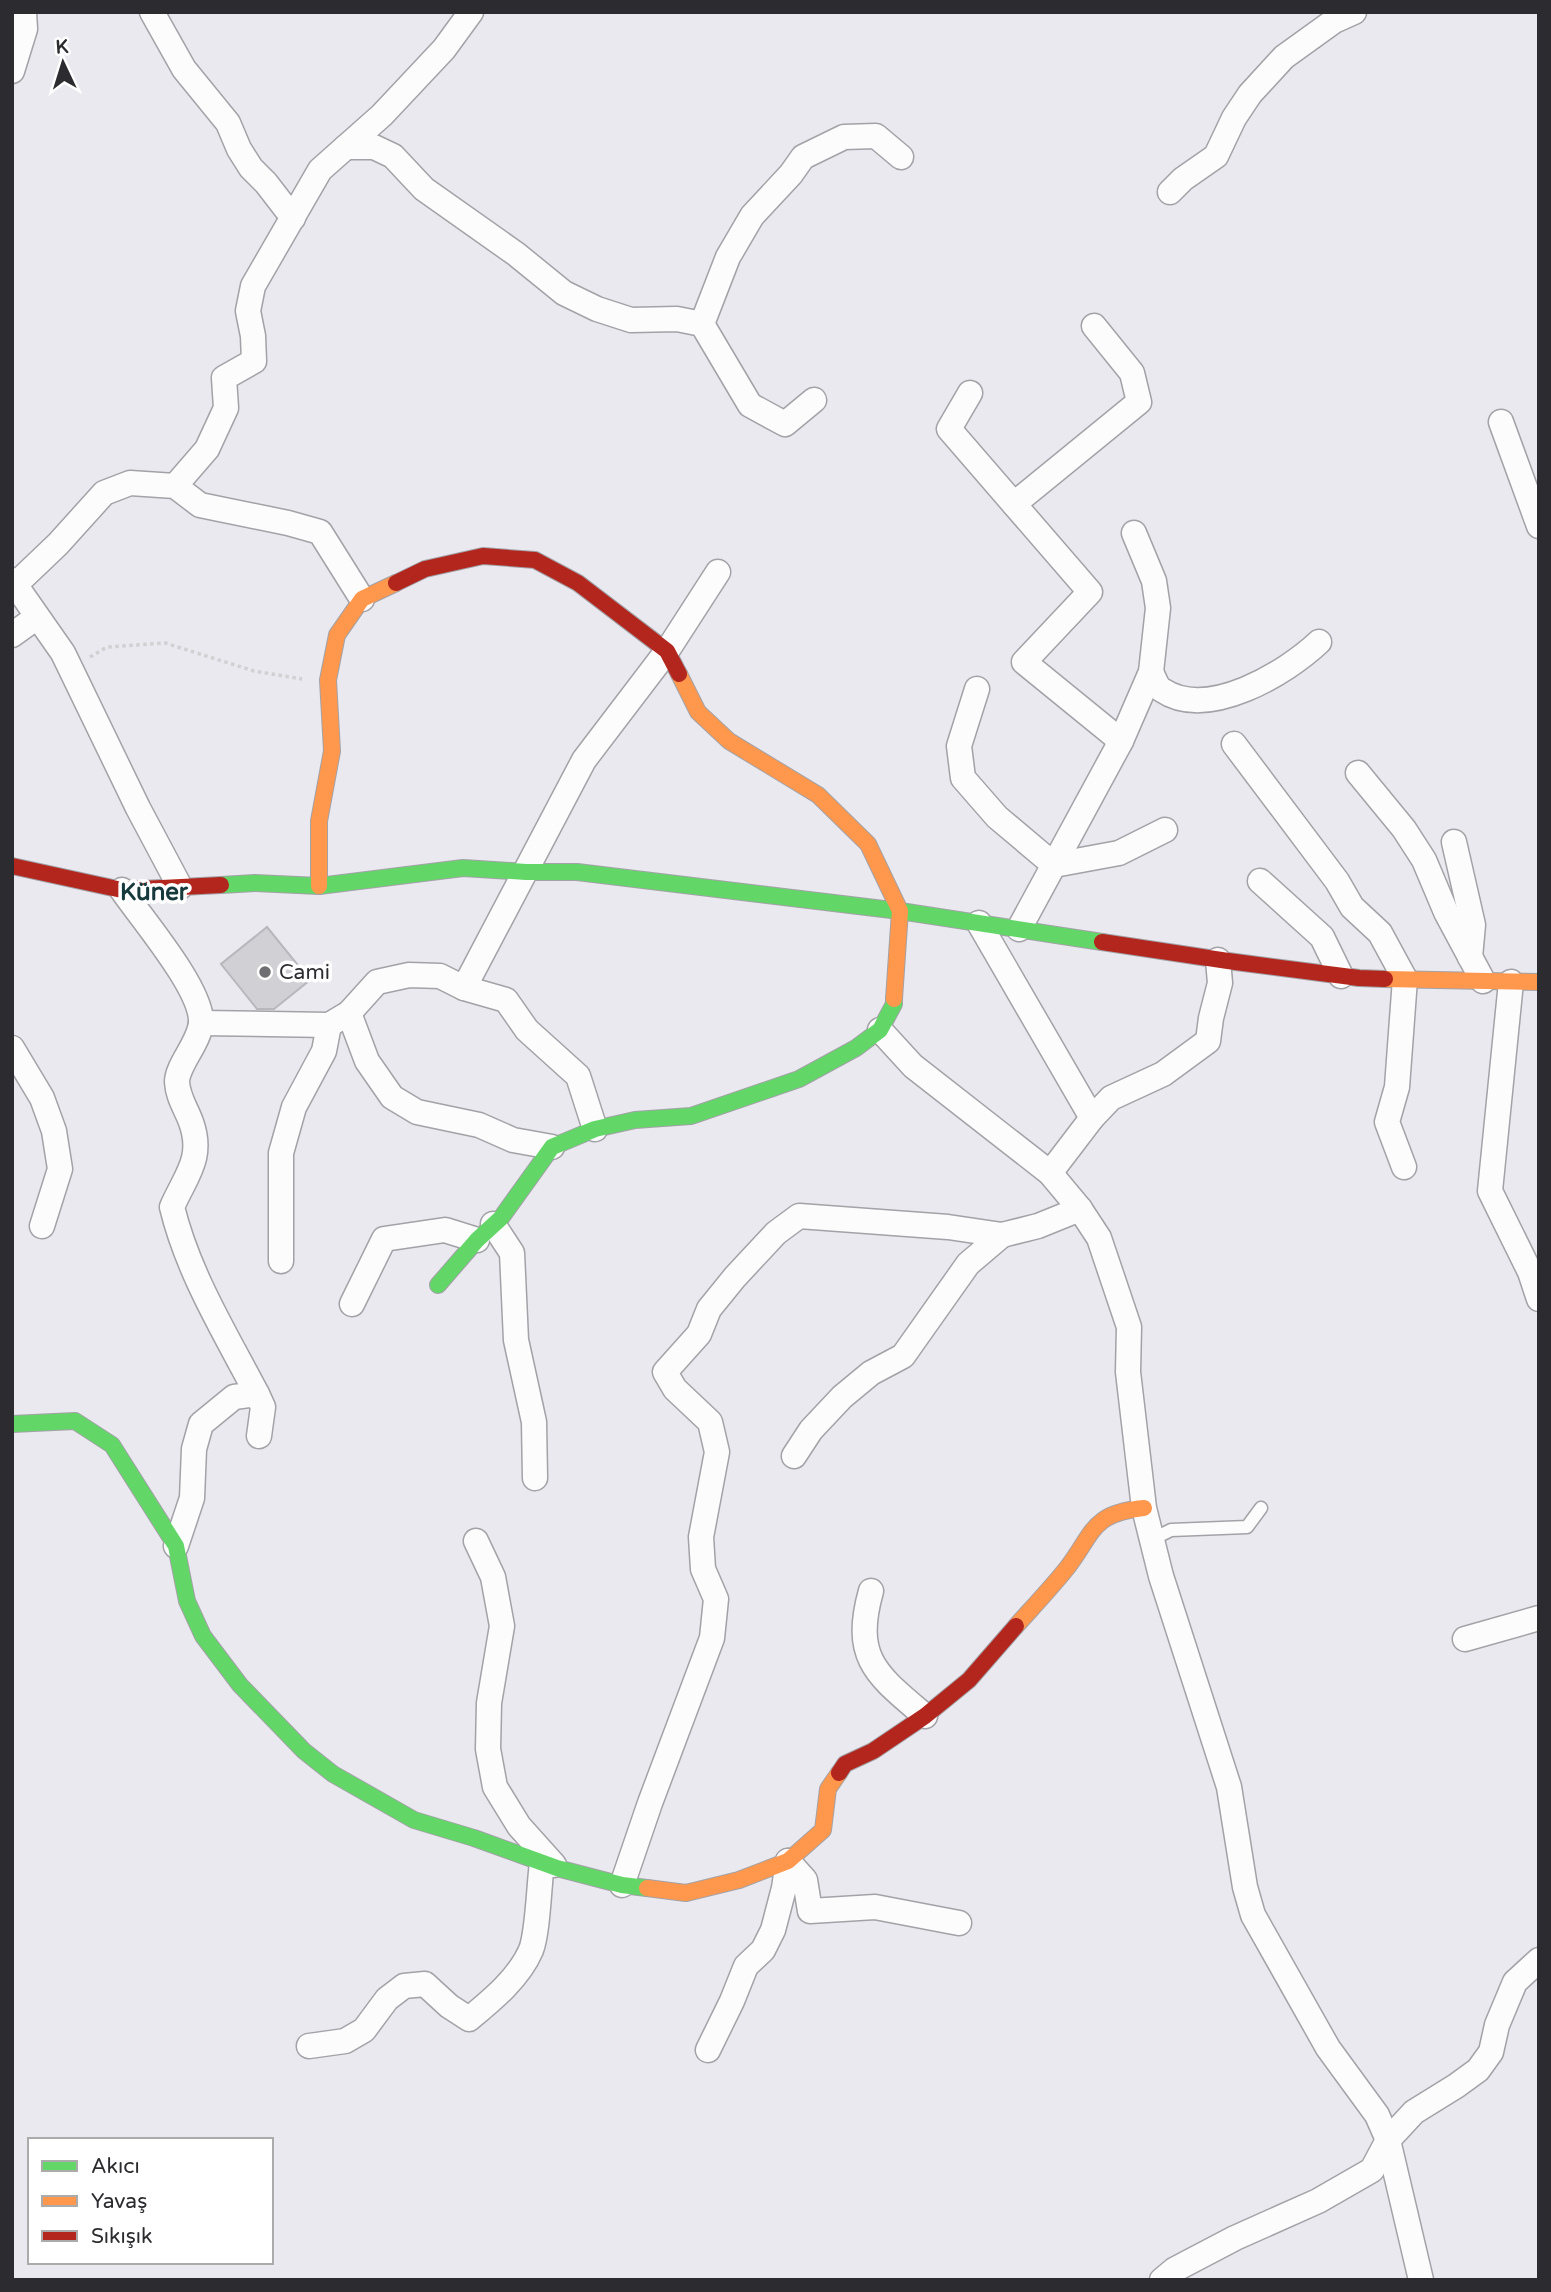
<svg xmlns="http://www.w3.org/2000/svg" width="1551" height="2292" font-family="'Varela Round',sans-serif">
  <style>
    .building { fill: #d0d0d5; stroke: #b8b8bc; stroke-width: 2 }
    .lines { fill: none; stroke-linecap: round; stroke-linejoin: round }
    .lane-casing { stroke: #a2a2a7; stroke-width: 15 }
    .street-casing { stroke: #a2a2a7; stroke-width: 27 }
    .fast-casing { stroke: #a2a2a7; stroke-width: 18 }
    .slow-casing { stroke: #a2a2a7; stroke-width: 18 }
    .jam-casing { stroke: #a2a2a7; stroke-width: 18 }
    .path { stroke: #d1d1d3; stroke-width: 3.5; stroke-dasharray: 3.5 3.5; stroke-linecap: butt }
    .lane { stroke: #fcfcfd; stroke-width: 12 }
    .street { stroke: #fcfcfd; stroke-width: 24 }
    .fast { stroke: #63d668; stroke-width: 16 }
    .slow { stroke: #ff974d; stroke-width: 16 }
    .jam { stroke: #b3261e; stroke-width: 16 }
    .poi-dot { fill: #6e6e73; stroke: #fff; stroke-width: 2.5 }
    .labels { text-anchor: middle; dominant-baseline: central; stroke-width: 7; stroke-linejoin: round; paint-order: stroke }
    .poi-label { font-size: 21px; fill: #2c2c30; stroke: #fff; text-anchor: start }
    .quarter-label { font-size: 24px; font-weight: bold; fill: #16393b; stroke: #fff }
  </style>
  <rect width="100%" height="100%" fill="#e9e9ef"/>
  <polygon class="building" points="267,927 310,980 274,1009 257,1009 221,964"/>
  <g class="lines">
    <g class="lane-casing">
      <polyline id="lane" points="1151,1540 1171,1530 1247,1527 1261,1508"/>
    </g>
    <g class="street-casing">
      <g id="street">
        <polyline points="152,12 184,69 228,123 239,149 251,168 266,183 293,218"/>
        <polyline points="12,71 25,29 24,12"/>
        <polyline points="346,147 374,147 393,156 424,189 516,254 564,293 597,309 631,320 677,319 702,324 750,405 785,424 814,400"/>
        <polyline points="1170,192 1183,179 1216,156 1234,118 1250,94 1284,57 1334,21 1354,12"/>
        <polyline points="702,324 728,257 752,216 791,174 803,157 844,137 876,136 901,157"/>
        <polyline points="970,393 949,429 1090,592 1024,662 1121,741"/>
        <polyline points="1501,422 1539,526"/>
        <polyline points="175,486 207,449 226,408 224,378 254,361 253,336 248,311 253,286 320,170 382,115 444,49 471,12"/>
        <polyline points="1014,504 1139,402 1132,373 1094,326"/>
        <polyline points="12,580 63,653 138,808 180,887"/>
        <polyline points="15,585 58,544 104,493 130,483 175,486 200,505 288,523 320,532 362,599"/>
        <polyline points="12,635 37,617"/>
        <path d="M1151,672C1154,678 1157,687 1162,690C1208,721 1286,673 1319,642"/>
        <polyline points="977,689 959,746 963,778 997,817 1054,865 1119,853 1165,830"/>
        <polyline points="1234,744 1337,881 1352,907 1380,933 1405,979 1397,1087 1387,1122 1404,1167"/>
        <polyline points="1358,773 1404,829 1424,860 1446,912 1483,981"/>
        <polyline points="1454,842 1473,925 1470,957"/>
        <polyline points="1260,881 1322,937 1341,976"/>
        <path d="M122,890C142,919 202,989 201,1022C200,1042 177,1065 177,1082C178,1098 186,1108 191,1122C204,1158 186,1175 172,1207C188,1273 225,1333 257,1394"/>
        <polyline points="979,923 1092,1118"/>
        <polyline points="1019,929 1121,741 1151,672 1158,608 1154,581 1134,533"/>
        <polyline points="1511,982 1490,1191 1530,1272 1539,1299"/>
        <polyline points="464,988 506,1000 527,1030 578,1076 595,1129"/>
        <polyline points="349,1013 367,1061 392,1097 417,1112 479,1125 513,1140 552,1147"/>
        <polyline points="201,1023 329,1025 349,1013 377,982 409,975 440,976 464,988 584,760 667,651 718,572"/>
        <polyline points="880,1030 913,1066 1050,1173 1080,1209 1099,1238 1129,1327 1128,1372 1144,1508 1161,1576 1229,1787 1245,1887 1253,1915 1328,2048 1377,2115 1388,2140 1421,2280"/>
        <polyline points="12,1048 42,1098 54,1131 60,1169 42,1226"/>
        <polyline points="1050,1173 1092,1118 1111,1098 1163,1074 1208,1041 1211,1018 1220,983 1218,960"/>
        <polyline points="493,1224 512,1253 516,1340 534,1422 535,1478"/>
        <polyline points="281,1261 281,1153 294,1107 324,1051 329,1025"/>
        <polyline points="352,1304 384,1239 445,1230 477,1240"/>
        <polyline points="794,1456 811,1430 842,1397 871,1373 903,1356 968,1264 1002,1235"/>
        <polyline points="476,1541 493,1577 502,1626 489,1703 488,1749 495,1787 519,1826 554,1865"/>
        <polyline points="176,1546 192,1498 194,1449 201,1424 234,1397 257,1394 263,1407 259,1436"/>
        <path d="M871,1591C852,1659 877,1675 925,1716"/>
        <polyline points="1465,1639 1539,1618"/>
        <polyline points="788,1861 805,1880 810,1911 875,1907 959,1923"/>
        <polyline points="622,1885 650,1803 712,1638 716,1599 703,1569 701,1537 717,1452 710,1422 675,1389 665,1372 699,1334 709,1309 735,1277 776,1233 799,1216 948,1227 1002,1235 1038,1226 1080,1209"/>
        <path d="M309,2046L345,2041L364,2030L387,1999L404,1986L425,1984L449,2006L469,2019C492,2000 519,1978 531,1950C538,1932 539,1884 542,1863"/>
        <polyline points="708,2050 732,2001 746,1966 763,1950 773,1930 784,1888 788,1861"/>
        <polyline points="1162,2280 1174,2270 1235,2238 1318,2201 1372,2170 1388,2140 1414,2112 1456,2086 1478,2070 1491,2052 1497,2025 1515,1982 1539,1960"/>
      </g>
    </g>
    <g class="fast-casing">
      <g id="fast">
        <polyline points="221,885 255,883 319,886 463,868 526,872 577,872 900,911 1102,942"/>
        <polyline points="438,1285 477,1240 501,1218 552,1147 595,1129 635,1120 691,1116 799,1079 856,1048 880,1030 894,1004 894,999"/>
        <polyline points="12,1424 75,1421 112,1445 176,1546 187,1601 203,1636 240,1685 304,1751 333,1774 414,1820 474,1838 557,1868 622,1885 647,1888"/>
      </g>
    </g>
    <g class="slow-casing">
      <g id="slow">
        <polyline points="679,674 698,712 729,741 818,795 868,844 900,911 894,999"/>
        <polyline points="319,886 319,821 332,751 328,680 337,635 362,599 396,583"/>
        <polyline points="1385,979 1539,982"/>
        <path d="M1016,1626C1033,1607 1051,1588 1067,1568C1094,1533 1091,1513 1144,1508"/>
        <polyline points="647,1888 686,1893 739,1880 788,1861 823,1830 828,1789 839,1773"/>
      </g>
    </g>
    <g class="jam-casing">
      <g id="jam">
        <polyline points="396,583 425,569 483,556 535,560 578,583 667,651 679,674"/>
        <polyline points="12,866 122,890 221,885"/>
        <polyline points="1102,942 1228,961 1359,978 1385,979"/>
        <polyline points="839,1773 845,1764 873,1751 925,1716 969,1680 1016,1626"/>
      </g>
    </g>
    <polyline class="path" points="90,657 107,647 165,643 254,671 302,679"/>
    <use href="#lane" class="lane"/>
    <use href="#street" class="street"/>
    <use href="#fast" class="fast"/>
    <use href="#slow" class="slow"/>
    <use href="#jam" class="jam"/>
  </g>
  <circle class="poi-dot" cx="265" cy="972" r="7"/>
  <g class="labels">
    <g class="poi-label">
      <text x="279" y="972">Cami</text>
    </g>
    <g class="quarter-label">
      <text x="154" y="892">Küner</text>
    </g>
  </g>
  <rect width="1551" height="2292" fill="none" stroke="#2c2c30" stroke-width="28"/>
  <rect x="28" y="2138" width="245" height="126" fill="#ffffff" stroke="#ababac" stroke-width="2"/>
  <rect x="42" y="2161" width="35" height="10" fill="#63d668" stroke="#ababac" stroke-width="2"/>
  <text x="91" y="2173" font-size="21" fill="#2c2c30">Akıcı</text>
  <rect x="42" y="2196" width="35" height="10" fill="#ff974d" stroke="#ababac" stroke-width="2"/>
  <text x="91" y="2208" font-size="21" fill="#2c2c30">Yavaş</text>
  <rect x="42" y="2231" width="35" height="10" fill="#b3261e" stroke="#ababac" stroke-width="2"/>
  <text x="91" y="2243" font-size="21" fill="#2c2c30">Sıkışık</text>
  <g transform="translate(63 63) rotate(356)" stroke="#ffffff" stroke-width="5" paint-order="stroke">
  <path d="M0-5L12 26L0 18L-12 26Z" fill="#2c2c30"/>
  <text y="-10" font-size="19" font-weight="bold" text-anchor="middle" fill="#2c2c30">K</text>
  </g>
</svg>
